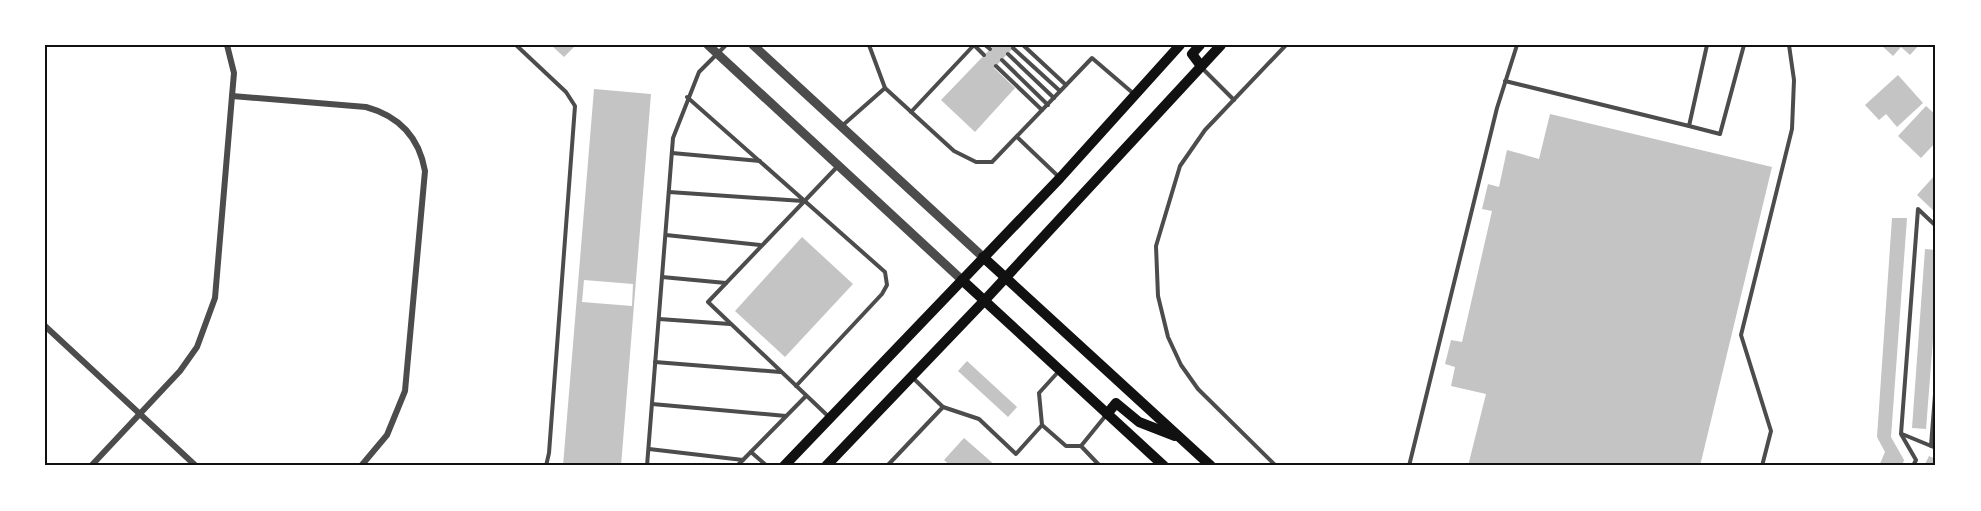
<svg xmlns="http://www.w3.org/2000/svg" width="1981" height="511" font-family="'DejaVu Sans',sans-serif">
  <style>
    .building { fill: #c4c4c4; fill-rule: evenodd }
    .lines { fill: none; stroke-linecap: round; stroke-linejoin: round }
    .service { stroke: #4c4c4c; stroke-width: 4 }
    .minor { stroke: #4c4c4c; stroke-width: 6 }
    .tertiary { stroke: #4c4c4c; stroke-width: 9 }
    .secondary { stroke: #111; stroke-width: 10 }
    .neatline { fill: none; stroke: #111; stroke-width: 2 }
  </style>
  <rect width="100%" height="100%" fill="#fff"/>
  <g class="building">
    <polygon points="551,45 576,45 564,57"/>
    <polygon points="994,45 1014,47 994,68 1015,88 975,132 941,100"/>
    <polygon points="1881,45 1919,45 1910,55 1901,47 1893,56"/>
    <polygon points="1898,75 1923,103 1897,127 1886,114 1879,120 1865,105"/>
    <path d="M594,89L651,94L621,466H563ZM584,280L633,284L632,306L582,302Z"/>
    <polygon points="1926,106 1936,115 1936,142 1921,158 1898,136"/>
    <polygon points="1550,114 1772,167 1700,466 1468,466 1486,394 1451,386 1455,367 1445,364 1451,340 1462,342 1492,211 1482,209 1488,184 1499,187 1507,150 1539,159"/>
    <polygon points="1936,174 1936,213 1917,195"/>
    <polygon points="1892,218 1907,218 1891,437 1904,460 1902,466 1879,466 1885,452 1877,437"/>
    <polygon points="802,237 853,284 785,357 735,311"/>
    <polygon points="1925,249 1936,250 1936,301 1926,429 1912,428"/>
    <polygon points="967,361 1017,407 1008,417 958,371"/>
    <polygon points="964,438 996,466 951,466 944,460"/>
    <polygon points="1929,456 1936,459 1936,466 1924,466"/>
  </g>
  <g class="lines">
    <g class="service">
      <polyline points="516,45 566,92 575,106 549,453 546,466"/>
      <polyline points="869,45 885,88 954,151 976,162 992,162 1092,58 1134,94"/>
      <polyline points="974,45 984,55"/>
      <polyline points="985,45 990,49"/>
      <polyline points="1023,45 1066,85"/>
      <polyline points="1013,48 1060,91"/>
      <polyline points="1008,54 1054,98"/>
      <polyline points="1002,60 1048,105"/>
      <polyline points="996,66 1042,110"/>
      <polyline points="1203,69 1234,100"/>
      <polyline points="1505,81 1689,126 1707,45"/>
      <polyline points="687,97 885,272 887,285 882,294 796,386"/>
      <polyline points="911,112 974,45"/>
      <polyline points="843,125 885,88"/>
      <polyline points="1689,126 1720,134 1744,45"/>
      <polyline points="1017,137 1060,178"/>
      <polyline points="672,153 760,161"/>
      <polyline points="669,192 803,201"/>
      <polyline points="666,235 760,245"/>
      <polyline points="662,277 726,283"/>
      <polyline points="659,319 730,324"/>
      <polyline points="655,362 780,372"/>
      <polyline points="652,404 786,416"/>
      <polyline points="943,407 979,419 1016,454 1042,425 1039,393 1059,371"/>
      <polyline points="829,417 708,302 837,167"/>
      <polyline points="1042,425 1066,446 1081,446"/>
      <polyline points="1902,434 1936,448"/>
      <polyline points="1931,446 1936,382"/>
      <polyline points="649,449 743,460"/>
      <polyline points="751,452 767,466"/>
      <polyline points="647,466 673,138 699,72 726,45"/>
      <polyline points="737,466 806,396"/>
      <polyline points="887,466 943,407 912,377"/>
      <polyline points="1100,466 1081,446 1107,414"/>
      <polyline points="1276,466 1198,389 1181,365 1168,337 1158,296 1156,246 1180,166 1205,130 1286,45"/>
      <polyline points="1409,466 1497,108 1517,45"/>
      <polyline points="1762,466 1771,431 1741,335 1792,129 1794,80 1789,45"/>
      <polyline points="1913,466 1916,460 1901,434 1918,209 1936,226"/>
    </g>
    <g class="minor">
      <path d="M232,96L366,107C399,116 419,137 425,171L405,391L387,435L361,466"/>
      <polyline points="45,326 196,466"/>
      <polyline points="91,466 180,371 197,347 215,298 232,96 234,73 227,45"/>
    </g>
    <g class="tertiary">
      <polyline points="708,45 962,280"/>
      <polyline points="753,45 983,257"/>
    </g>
    <g class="secondary">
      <polyline points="1200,45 1192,54 1201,66"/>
      <polyline points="983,257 1211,466"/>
      <polyline points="962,280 1164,466"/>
      <polyline points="1107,414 1116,403 1139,422 1175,436"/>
      <polyline points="784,466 1060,178 1180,45"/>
      <polyline points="826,466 984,301 1221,45"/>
    </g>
  </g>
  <rect width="1981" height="511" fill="none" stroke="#ffffff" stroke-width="93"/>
  <rect x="46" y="46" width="1888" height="418" class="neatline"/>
</svg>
